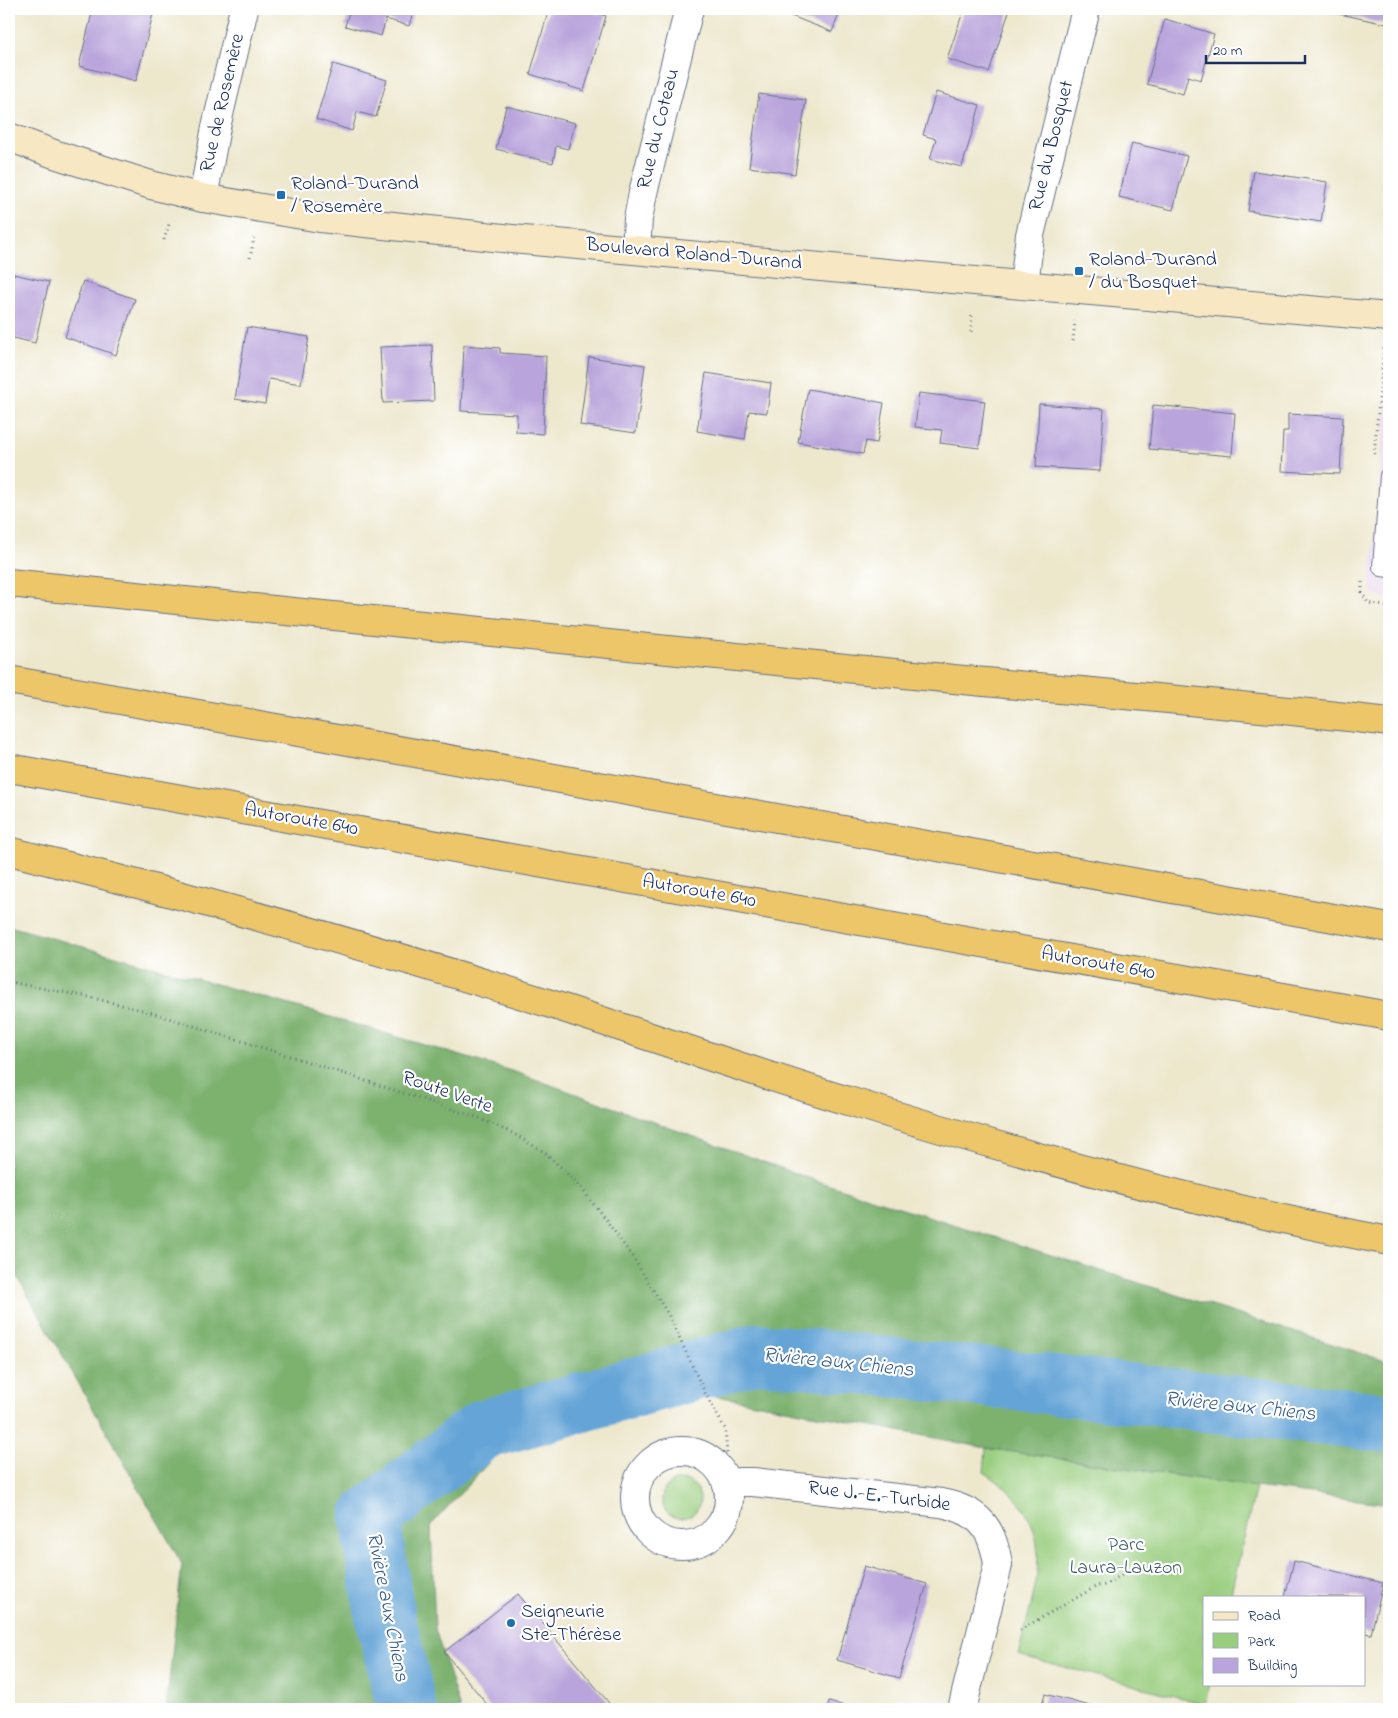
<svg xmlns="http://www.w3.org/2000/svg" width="1398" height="1718" font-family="'Indie Flower',sans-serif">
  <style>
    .built { fill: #ead1ec }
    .green { fill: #9ace7f; stroke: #5a7e6e }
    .forest { fill: #7bb16e; stroke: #4b7066 }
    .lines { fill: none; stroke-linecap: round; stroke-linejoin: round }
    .river { stroke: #65a4d7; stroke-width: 60 }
    .building { fill: #b9a4db }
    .lane-casing { stroke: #646f84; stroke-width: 20 }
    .street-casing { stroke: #646f84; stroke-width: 30 }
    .secondary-casing { stroke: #646f84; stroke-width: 30 }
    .highway-casing { stroke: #646f84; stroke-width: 30 }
    .path { stroke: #646f84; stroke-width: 3; stroke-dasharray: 1 4; stroke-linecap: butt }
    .lane { stroke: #fff; stroke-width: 18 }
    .street { stroke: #fff; stroke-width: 28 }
    .secondary { stroke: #f7e8c3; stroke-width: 28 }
    .highway { stroke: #ecc669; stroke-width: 28 }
    .poi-dot { fill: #1f6fb2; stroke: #fff; stroke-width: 2 }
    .labels { text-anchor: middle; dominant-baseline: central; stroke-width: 4.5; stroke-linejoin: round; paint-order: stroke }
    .street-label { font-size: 20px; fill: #1b2f5e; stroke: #fff }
    .poi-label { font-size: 20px; fill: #1b2f5e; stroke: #fff; text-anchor: start }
    .park-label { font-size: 20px; fill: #415f68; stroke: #fff }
    .water-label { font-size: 21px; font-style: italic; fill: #395e8e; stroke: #fff }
  </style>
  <rect width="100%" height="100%" fill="#fff"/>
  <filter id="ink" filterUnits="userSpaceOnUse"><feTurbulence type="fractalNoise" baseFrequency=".02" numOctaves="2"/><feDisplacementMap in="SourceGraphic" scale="10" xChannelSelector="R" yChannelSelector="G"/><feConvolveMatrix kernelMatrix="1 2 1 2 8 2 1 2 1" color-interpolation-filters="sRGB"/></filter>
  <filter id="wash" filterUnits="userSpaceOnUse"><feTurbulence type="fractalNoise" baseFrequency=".0096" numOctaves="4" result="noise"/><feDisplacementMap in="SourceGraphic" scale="20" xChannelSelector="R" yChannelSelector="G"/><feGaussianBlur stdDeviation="1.12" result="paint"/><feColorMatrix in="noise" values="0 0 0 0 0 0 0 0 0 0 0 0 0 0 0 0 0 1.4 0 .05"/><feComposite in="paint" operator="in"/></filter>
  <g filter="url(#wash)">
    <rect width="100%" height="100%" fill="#ede7cc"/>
    <polygon class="built" points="1389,376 1389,599 1378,597 1372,593 1370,586"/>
    <g class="green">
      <path d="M986,1448L1256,1487L1230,1597H1204V1684H1210L1205,1704L1018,1655C1037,1579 1063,1523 984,1472Z"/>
      <circle cx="681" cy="1499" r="19"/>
    </g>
    <polygon class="forest" points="9,926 294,1006 518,1073 814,1180 1389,1362 1389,1504 1256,1487 986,1448 739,1400 625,1381 502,1448 431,1525 435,1629 460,1709 166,1709 182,1564 9,1262"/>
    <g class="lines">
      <polyline class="river" points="407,1709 385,1615 370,1517 482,1430 758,1353 1076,1387 1389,1423"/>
    </g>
    <g id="blocks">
      <g class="building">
        <polygon points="93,9 154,10 136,81 79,66"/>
        <polygon points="350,9 414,9 409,26 386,19 381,36 345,26"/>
        <polygon points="549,9 583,9 606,16 584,91 530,74"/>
        <polygon points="782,9 841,9 832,32 781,12"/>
        <polygon points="964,9 1010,9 989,72 947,59"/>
        <polygon points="1317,9 1389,9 1389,11 1386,24"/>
        <polygon points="1165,19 1214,34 1201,80 1188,76 1183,94 1147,84"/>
        <polygon points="333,64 387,80 376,117 357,112 352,131 316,119"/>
        <polygon points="936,92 980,105 962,167 930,159 936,139 923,135"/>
        <polygon points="759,94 806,100 795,174 749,167"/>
        <polygon points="506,106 575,123 568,149 556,146 553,163 496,149"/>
        <polygon points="1132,143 1187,156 1173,210 1119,197"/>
        <polygon points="1254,171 1327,182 1321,222 1248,211"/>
        <polygon points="9,273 49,282 35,343 9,337"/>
        <polygon points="83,281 135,299 116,355 65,337"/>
        <polygon points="247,327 309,337 301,384 269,379 265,404 235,399"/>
        <polygon points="432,345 434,401 383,403 380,347"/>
        <polygon points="464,345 500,348 500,353 546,356 543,434 516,432 517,414 461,411"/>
        <polygon points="589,357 645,365 636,433 580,425"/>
        <polygon points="706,373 771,383 767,413 749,411 745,439 697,431"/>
        <polygon points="808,389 884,403 877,443 866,441 863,454 798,442"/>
        <polygon points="919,393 985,401 979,448 940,443 942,430 915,427"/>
        <polygon points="1039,404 1104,409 1100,471 1036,467"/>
        <polygon points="1153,405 1235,413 1232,456 1149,449"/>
        <polygon points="1288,414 1343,417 1340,474 1281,471 1283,431 1288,431"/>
        <polygon points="1294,1561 1383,1583 1371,1634 1364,1633 1364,1597 1285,1597"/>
        <polygon points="864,1566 927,1584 899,1678 837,1660"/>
        <polygon points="518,1594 614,1709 491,1709 444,1652"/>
        <polygon points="1045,1694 1101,1709 1041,1709"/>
        <polygon points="829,1702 855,1709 827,1709"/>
      </g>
    </g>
  </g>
  <g filter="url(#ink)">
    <use href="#blocks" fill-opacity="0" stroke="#646f84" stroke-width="1"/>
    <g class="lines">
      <g class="lane-casing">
        <polyline id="lane" points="1389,476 1382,567 1389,568"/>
      </g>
      <g class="street-casing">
        <g id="street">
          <polyline points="203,198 216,127 244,9"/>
          <polyline points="636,249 638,219 643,193 689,9"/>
          <polyline points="1024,285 1030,235 1086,9"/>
          <circle cx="682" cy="1498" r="47"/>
          <path d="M727,1485L739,1482H753L941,1503C979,1510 993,1528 998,1565L962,1709"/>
        </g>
      </g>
      <g class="secondary-casing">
        <polyline id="secondary" points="9,137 54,154 151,185 203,198 320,218 512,239 975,281 1389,317"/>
      </g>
      <g class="highway-casing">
        <g id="highway">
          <path d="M9,583C314,613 619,646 924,676C1079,692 1235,703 1389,722"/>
          <polyline points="9,680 1389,928"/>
          <polyline points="9,768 1389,1016"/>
          <path d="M9,851C193,897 376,948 557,1006C655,1038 753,1072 852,1102C1029,1157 1207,1206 1389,1241"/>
        </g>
      </g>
      <g class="path">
        <polyline points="164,240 170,221"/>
        <polyline points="250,258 254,238"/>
        <polyline points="971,332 972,312"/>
        <polyline points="1073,341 1075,321"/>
        <polyline points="1374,454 1384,348"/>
        <polyline points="1362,582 1362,593 1368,603 1389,607"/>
        <polyline points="9,982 89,997 146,1011 302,1060 479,1118 512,1133 544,1152 564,1170 582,1189 606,1220 634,1259 668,1314 705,1393 725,1429 727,1454"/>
        <polyline points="1020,1630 1097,1586 1104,1585 1145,1562"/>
      </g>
      <use href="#lane" class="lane"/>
      <use href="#street" class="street"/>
      <use href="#secondary" class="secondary"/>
      <use href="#highway" class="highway"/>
    </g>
  </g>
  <g class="poi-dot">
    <rect x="276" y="190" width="10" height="10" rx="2.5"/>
    <rect x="1074" y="266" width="10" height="10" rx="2.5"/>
    <circle cx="511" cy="1623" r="5"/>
  </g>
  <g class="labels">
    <g class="street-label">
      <text transform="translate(223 103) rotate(-77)">Rue de Rosemère</text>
      <text transform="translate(659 129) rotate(-76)">Rue du Coteau</text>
      <text transform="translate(1052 146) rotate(-76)">Rue du Bosquet</text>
      <text transform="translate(694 255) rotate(5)">Boulevard Roland-Durand</text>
      <text transform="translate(301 820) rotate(10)">Autoroute 640</text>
      <text transform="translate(699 892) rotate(10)">Autoroute 640</text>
      <text transform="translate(1098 964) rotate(10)">Autoroute 640</text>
      <text transform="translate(447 1093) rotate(19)">Route Verte</text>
      <text transform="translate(879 1497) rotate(7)">Rue J.-E.-Turbide</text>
    </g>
    <g class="poi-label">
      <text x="291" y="184">Roland-Durand<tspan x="291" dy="23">/ Rosemère</tspan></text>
      <text x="1089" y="260">Roland-Durand<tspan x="1089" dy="23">/ du Bosquet</tspan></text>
      <text x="521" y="1612">Seigneurie<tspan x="521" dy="23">Ste-Thérèse</tspan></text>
    </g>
    <g class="park-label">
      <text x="1126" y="1545">Parc<tspan x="1126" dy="23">Laura-Lauzon</tspan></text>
    </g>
    <g class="water-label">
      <text transform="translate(838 1363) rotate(6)">Rivière aux Chiens</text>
      <text transform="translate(1240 1407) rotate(6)">Rivière aux Chiens</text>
      <text transform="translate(387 1607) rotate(79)">Rivière aux Chiens</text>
    </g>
  </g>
  <rect width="1398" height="1718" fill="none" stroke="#fff" stroke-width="30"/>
  <rect x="1203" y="1596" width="162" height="90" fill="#ffffff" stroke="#a4acbf"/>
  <rect x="1213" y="1612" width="25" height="8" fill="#f7e8c3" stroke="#a4acbf"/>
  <text x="1248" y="1620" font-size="15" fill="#1b2f5e">Road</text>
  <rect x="1213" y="1633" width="25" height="15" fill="#9ace7f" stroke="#a4acbf"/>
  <text x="1248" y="1646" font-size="15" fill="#1b2f5e">Park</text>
  <rect x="1213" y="1658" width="25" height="15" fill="#b9a4db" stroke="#a4acbf"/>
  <text x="1248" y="1670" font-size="15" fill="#1b2f5e">Building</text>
  <path d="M1206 55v8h99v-8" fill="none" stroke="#1b2f5e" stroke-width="2.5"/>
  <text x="1213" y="55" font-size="15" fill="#1b2f5e" stroke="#ffffff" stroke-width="4" paint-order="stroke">20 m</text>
</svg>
